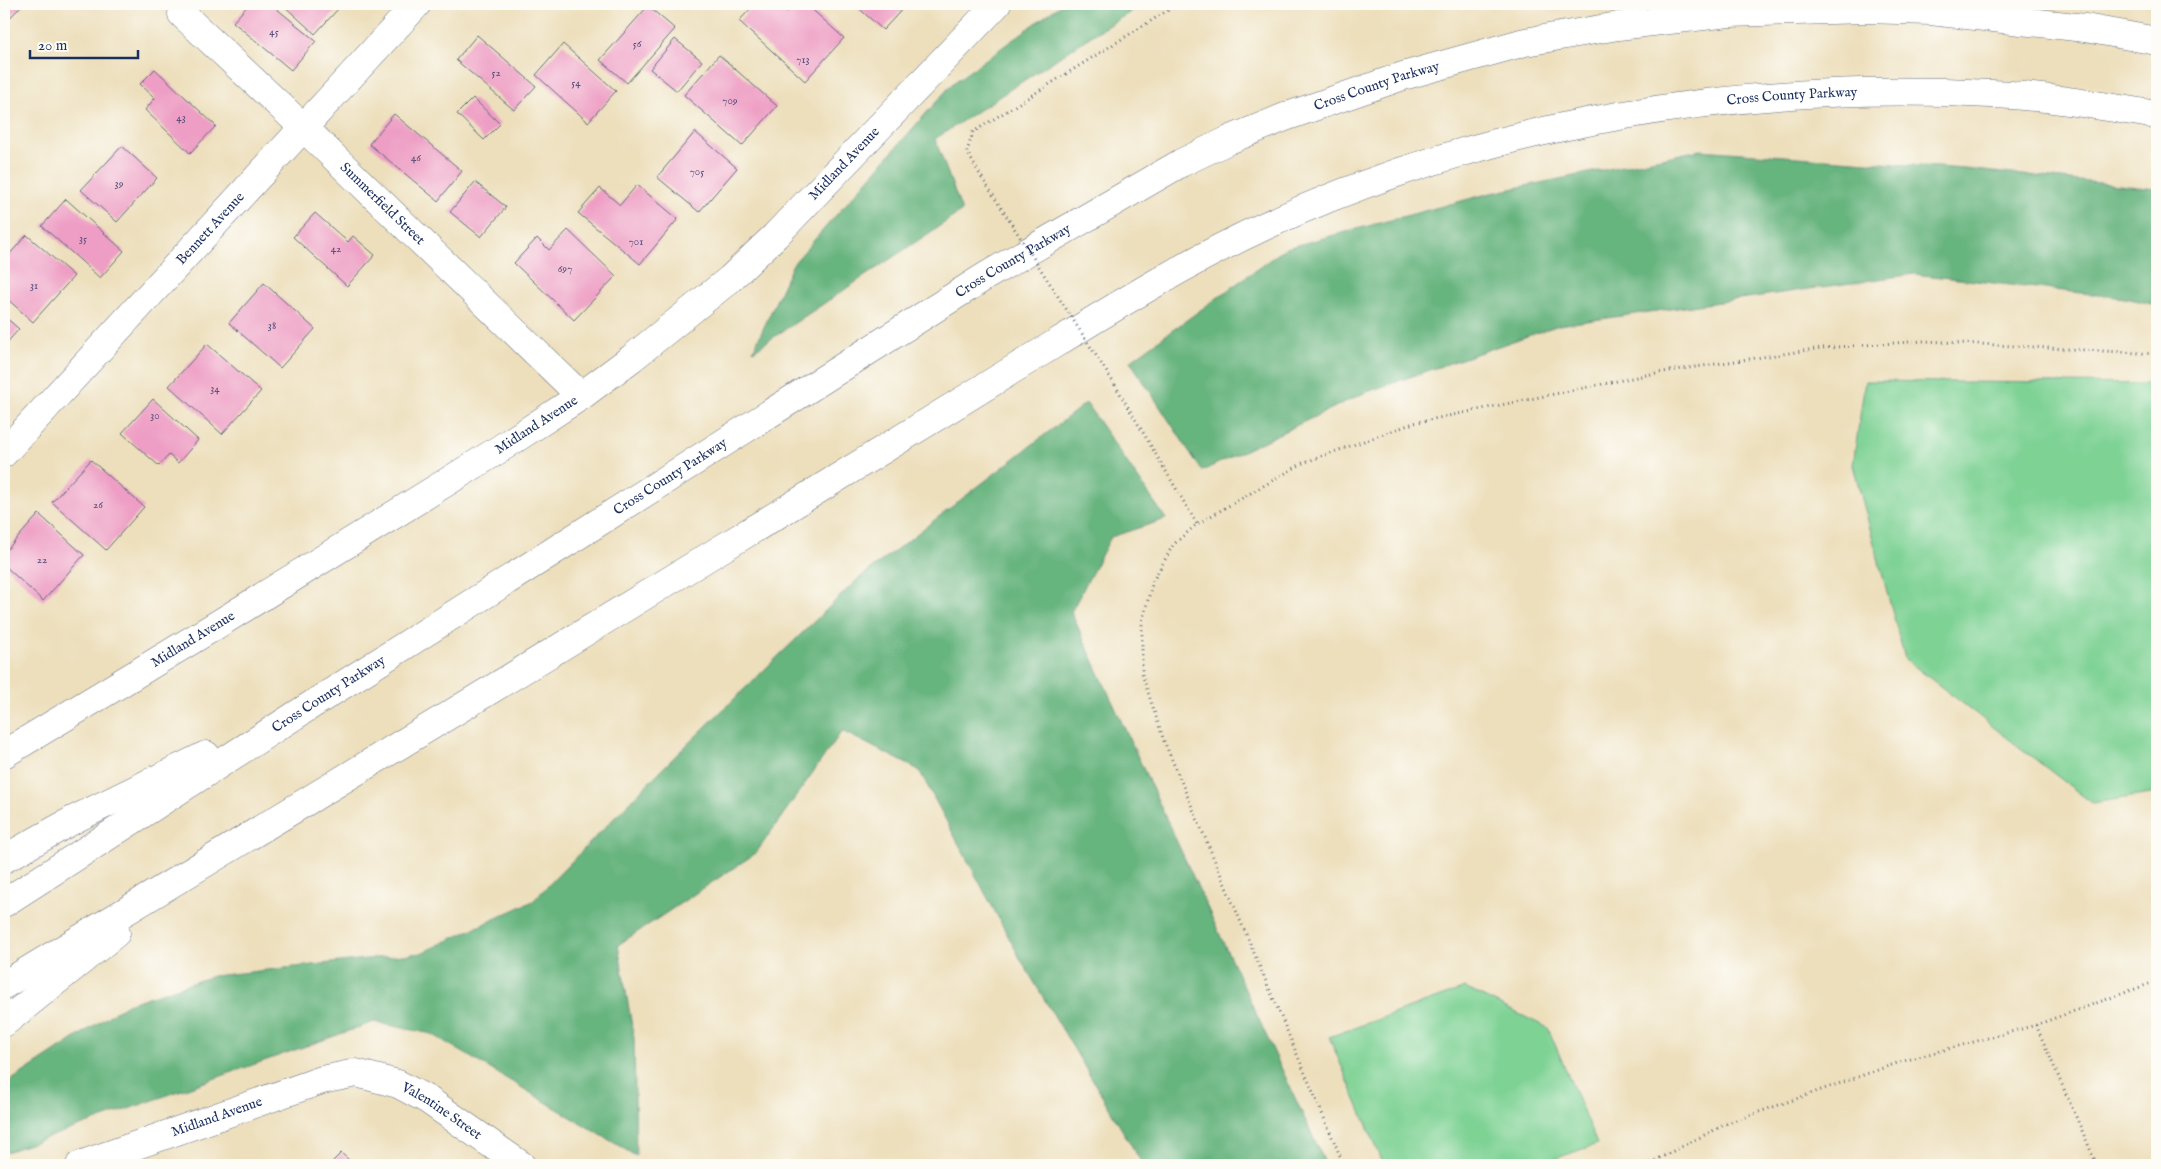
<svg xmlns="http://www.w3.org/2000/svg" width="2161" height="1169" font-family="'IM FELL English',serif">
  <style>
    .green { fill: #7ed294; stroke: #4c8079 }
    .forest { fill: #66b47e; stroke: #40726e }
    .building { fill: #ee9ec4 }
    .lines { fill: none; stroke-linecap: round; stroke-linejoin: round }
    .street-casing { stroke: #646d7f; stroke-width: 29 }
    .secondary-casing { stroke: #646d7f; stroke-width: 29 }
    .highway-casing { stroke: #646d7f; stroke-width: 29 }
    .path { stroke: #646d7f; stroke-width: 3; stroke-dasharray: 1 4; stroke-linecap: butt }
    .street { stroke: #fff; stroke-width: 28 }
    .secondary { stroke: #fff; stroke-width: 28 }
    .highway { stroke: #fff; stroke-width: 28 }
    .path-bridge { stroke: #646d7f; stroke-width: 3; stroke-dasharray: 1 4; stroke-linecap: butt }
    .labels { text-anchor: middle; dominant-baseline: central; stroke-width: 4; stroke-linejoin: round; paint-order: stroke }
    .number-label { font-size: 11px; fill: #504b78 }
    .street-label { font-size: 14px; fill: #1b2f5e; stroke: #fdfcf7 }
  </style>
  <rect width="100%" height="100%" fill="#fdfcf7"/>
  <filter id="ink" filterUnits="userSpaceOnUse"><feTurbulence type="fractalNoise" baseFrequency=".02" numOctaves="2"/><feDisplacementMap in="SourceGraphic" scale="10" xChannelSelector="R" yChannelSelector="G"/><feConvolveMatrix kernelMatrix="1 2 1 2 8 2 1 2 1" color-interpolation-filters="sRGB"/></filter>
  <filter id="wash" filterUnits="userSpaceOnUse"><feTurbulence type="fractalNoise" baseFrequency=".0096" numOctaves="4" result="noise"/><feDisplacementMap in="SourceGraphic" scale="20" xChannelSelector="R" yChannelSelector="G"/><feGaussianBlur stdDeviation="1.12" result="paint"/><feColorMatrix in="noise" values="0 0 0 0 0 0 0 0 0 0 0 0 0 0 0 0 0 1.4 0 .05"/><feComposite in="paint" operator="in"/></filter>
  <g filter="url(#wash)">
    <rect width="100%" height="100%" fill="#eddfbc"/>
    <g class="green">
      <polygon points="1865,381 2157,384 2157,793 2092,803 1905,659 1853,465"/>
      <polygon points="1465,988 1548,1028 1597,1144 1537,1165 1384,1165 1329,1037"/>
    </g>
    <g class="forest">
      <polygon points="1062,4 1144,4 1099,31 935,139 962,211 753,351 793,264 953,83"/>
      <polygon points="1700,150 1965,169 2157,189 2157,305 2125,298 1914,274 1559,325 1364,393 1202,471 1130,361 1286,248 1491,193"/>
      <polygon points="1086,403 1166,519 1111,537 1071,612 1326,1165 1143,1165 1021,960 919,770 842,731 756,853 618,945 634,1038 636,1156 432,1034 374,1022 4,1153 4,1085 127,1004 213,976 421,953 533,901 666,765 857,580"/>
    </g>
    <g id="blocks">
      <g class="building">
        <polygon points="4,4 23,4 4,24"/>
        <polygon points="249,4 271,4 316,41 291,70 233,22"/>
        <polygon points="282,4 333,4 338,9 315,34"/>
        <polygon points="755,4 778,4 787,12 795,4 806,4 844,38 805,81 739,21"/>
        <polygon points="854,4 907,4 883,30"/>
        <polygon points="648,6 675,29 627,83 600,60"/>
        <polygon points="477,35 536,86 514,110 456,60"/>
        <polygon points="675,39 702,61 677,91 650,69"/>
        <polygon points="563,44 616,91 588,122 536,75"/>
        <polygon points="719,55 777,106 742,146 684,95"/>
        <polygon points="155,69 216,126 190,153 145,110 155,98 140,84"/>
        <polygon points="473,98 500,124 484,140 457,114"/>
        <polygon points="394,114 462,171 438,201 369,144"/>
        <polygon points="695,132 737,168 699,212 657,177"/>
        <polygon points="122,146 157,178 117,222 81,190"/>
        <polygon points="475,182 506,207 481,237 450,212"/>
        <polygon points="637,185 678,219 640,264 578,213 600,188 620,205"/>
        <polygon points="66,199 124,251 100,278 42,226"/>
        <polygon points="315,213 348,242 353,236 375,255 347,286 293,237"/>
        <polygon points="568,230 616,276 574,320 514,263 537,238 549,250"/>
        <polygon points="27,235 74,276 33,322 4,296 4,260"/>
        <polygon points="264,283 315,329 280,368 229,323"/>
        <polygon points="4,316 19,329 4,346"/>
        <polygon points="207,344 261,391 222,434 169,386"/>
        <polygon points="153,399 198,440 178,463 169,455 159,466 122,433"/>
        <polygon points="91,460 144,507 106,550 52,502"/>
        <polygon points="39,514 84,555 43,601 4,565 4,553"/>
        <polygon points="341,1153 355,1165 329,1165"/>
      </g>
    </g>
  </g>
  <g filter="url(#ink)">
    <use href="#blocks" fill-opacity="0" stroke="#646d7f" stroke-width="1"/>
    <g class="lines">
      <g class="street-casing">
        <g id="street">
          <path id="s1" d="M182,14L303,127L581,396"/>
          <path id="s2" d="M4,453L417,4"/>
        </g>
      </g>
      <g class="secondary-casing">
        <g id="secondary">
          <path id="s3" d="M4,754L220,623L495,452L581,396L632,358L730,279L775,236L997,4"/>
          <path id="s4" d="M80,1165L322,1080L356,1073L398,1084L428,1100L521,1165"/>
        </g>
      </g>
      <g class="highway-casing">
        <g id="highway">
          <polyline points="4,859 75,819 206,755"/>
          <path id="s5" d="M4,903L316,702L986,276L1181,163L1229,140L1285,117L1403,76L1525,42L1618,26L1729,13L1865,9L1930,11L2085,28L2157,41"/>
          <path id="s6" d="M4,985C242,839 483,696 721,549C820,489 918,428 1017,367C1099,317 1180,265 1267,225C1492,121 1744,81 1991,94C2047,96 2102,106 2157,115"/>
          <polyline points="4,1023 116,933"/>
        </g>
      </g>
      <g class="path">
        <polyline points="982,178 967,152 973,132 1178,4"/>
        <polyline points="1115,385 1197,524"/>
        <polyline points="2036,1025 2097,1165"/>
        <polyline points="1344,1165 1164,741 1142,674 1142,622 1153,581 1173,545 1197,524 1303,463 1414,423 1656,373 1822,348 1924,341 2157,354"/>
        <polyline points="1646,1165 1728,1123 1900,1062 2036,1025 2157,981"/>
      </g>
      <use href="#street" class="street"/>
      <use href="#secondary" class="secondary"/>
      <use href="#highway" class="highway"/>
      <polyline class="path-bridge" points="982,178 1115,385"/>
    </g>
  </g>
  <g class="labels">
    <g class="number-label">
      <text x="274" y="32">45</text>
      <text x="637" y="44">56</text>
      <text x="803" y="60">713</text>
      <text x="496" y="73">52</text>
      <text x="576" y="83">54</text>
      <text x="730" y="101">709</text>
      <text x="181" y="118">43</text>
      <text x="416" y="158">46</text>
      <text x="697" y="172">705</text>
      <text x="119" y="184">39</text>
      <text x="83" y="239">35</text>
      <text x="636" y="242">701</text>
      <text x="336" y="249">42</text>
      <text x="565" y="269">697</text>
      <text x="34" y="286">31</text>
      <text x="272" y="326">38</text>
      <text x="215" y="389">34</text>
      <text x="155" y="416">30</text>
      <text x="98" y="505">26</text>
      <text x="42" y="560">22</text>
    </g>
    <g class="street-label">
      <text stroke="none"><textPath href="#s5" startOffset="1601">Cross County Parkway</textPath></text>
      <text stroke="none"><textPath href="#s6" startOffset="2018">Cross County Parkway</textPath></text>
      <text stroke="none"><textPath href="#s3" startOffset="1031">Midland Avenue</textPath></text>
      <text stroke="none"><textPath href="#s1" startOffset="276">Summerfield Street</textPath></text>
      <text stroke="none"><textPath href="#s2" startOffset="305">Bennett Avenue</textPath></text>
      <text stroke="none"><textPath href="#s5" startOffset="1196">Cross County Parkway</textPath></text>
      <text stroke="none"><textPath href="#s3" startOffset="626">Midland Avenue</textPath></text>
      <text stroke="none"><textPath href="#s5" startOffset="791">Cross County Parkway</textPath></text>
      <text stroke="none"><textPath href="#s3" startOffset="221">Midland Avenue</textPath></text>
      <text stroke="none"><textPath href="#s5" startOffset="386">Cross County Parkway</textPath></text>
      <text stroke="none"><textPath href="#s4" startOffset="386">Valentine Street</textPath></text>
      <text stroke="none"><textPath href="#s4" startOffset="145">Midland Avenue</textPath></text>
    </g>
  </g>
  <rect width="2161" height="1169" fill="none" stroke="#fdfcf7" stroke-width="20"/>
  <path d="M30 50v8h108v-8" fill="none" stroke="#1b2f5e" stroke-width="2.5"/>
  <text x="38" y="50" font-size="15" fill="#1b2f5e" stroke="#fdfcf7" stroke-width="4" paint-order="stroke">20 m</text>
</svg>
